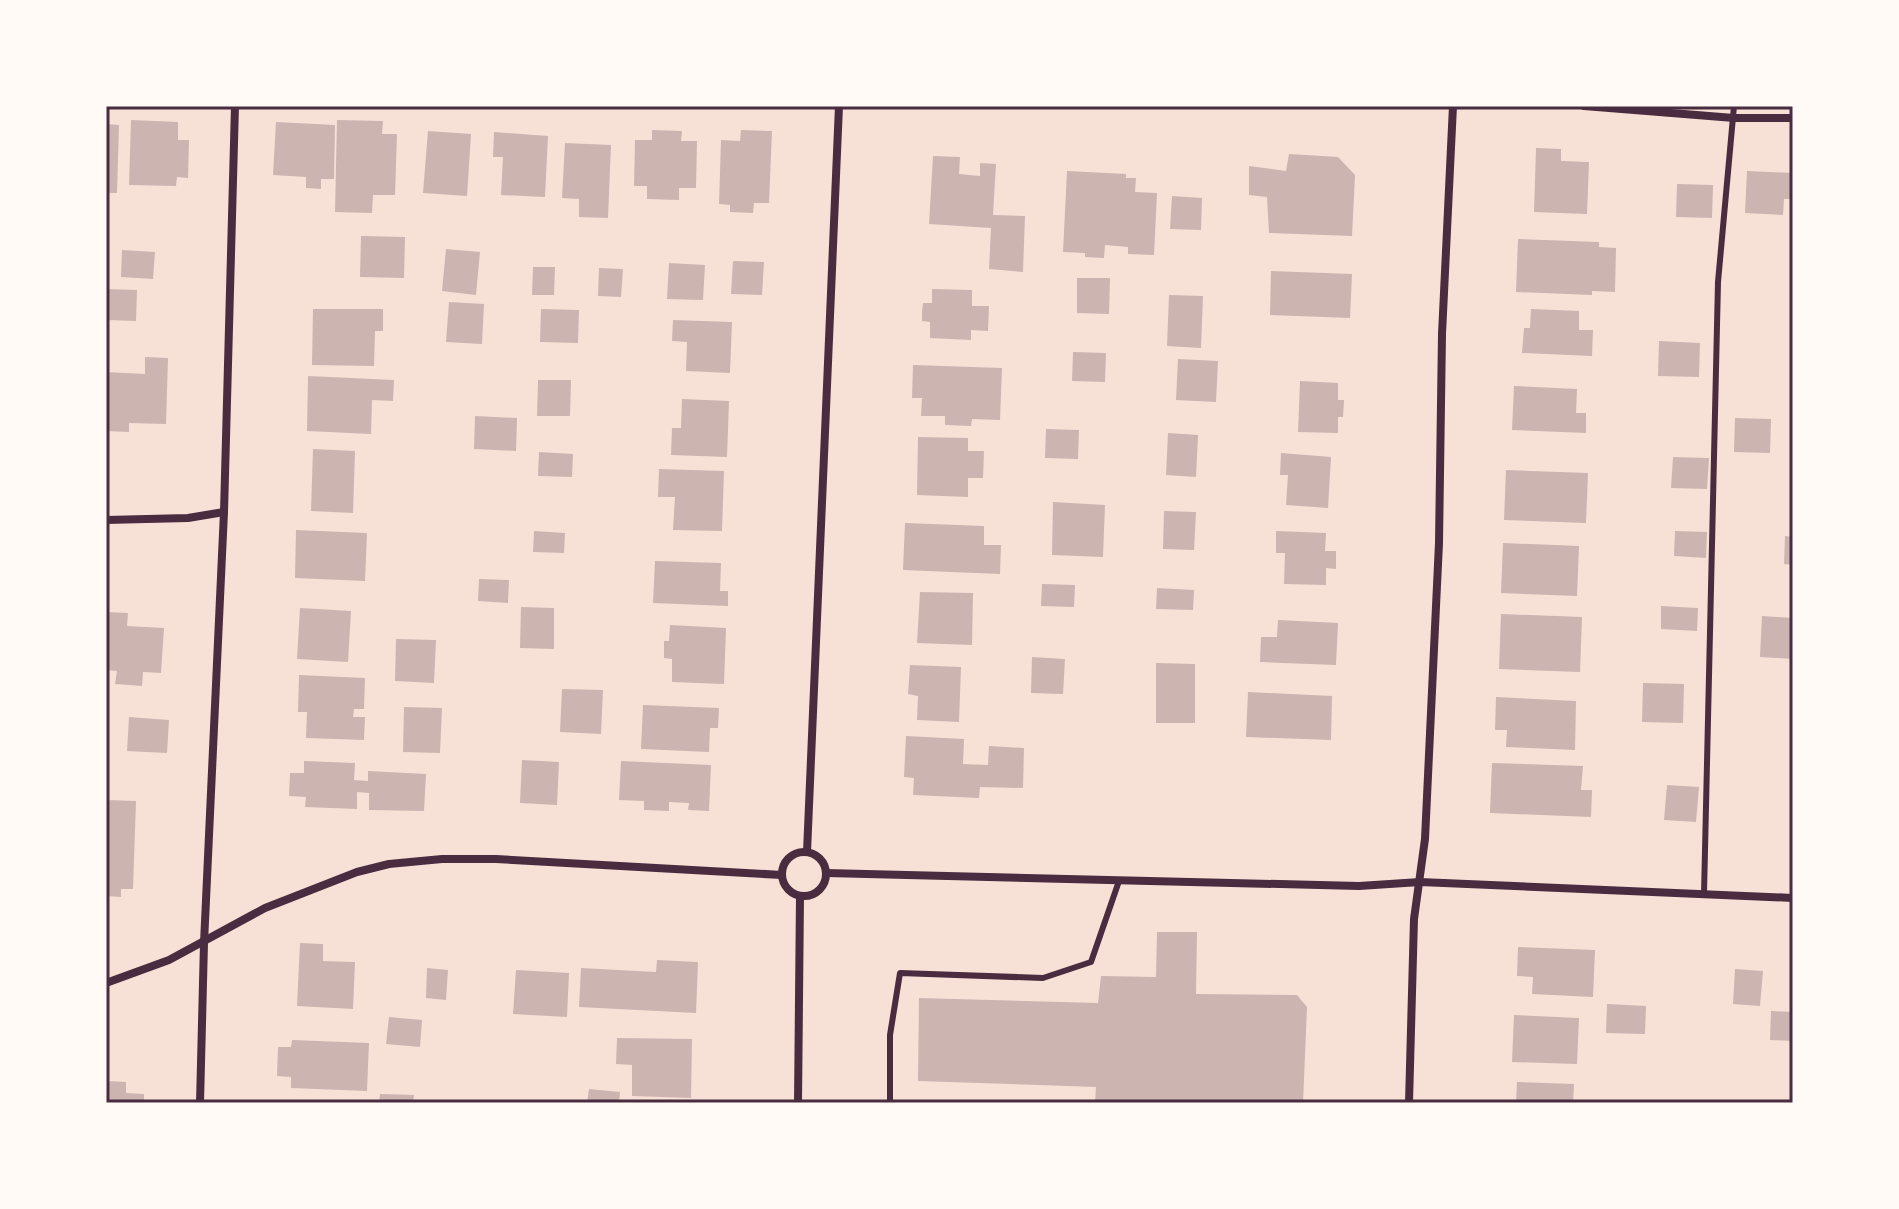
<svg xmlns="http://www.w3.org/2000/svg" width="1899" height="1209" font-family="Figtree,sans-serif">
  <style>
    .building { fill: #ccb4b1 }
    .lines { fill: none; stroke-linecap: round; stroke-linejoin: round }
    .service { stroke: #4a2c40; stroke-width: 6 }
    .minor { stroke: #4a2c40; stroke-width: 8 }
    .neatline { fill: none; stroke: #4a2c40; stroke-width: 3 }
  </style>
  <rect width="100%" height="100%" fill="#f7e1d7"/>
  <g class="building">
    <polygon points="131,120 178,122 178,140 189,140 188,178 177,177 176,186 129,185"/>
    <polygon points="337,120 383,121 382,134 397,134 395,195 373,195 372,213 335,212"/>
    <polygon points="276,122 335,125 334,179 321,179 321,189 306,188 306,177 273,175"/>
    <polygon points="106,124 119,125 117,193 106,193"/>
    <polygon points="652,130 682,131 681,141 697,141 696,188 679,188 679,200 647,199 647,186 634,186 635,140 652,140"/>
    <polygon points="741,130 772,131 769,203 754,203 753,213 730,212 730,205 719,204 721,140 740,141"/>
    <polygon points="428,131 471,134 467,196 423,193"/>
    <polygon points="494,132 548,136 545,197 501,195 503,157 493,157"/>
    <polygon points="565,143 611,145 608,218 579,217 579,199 562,198"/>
    <polygon points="1536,148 1561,149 1561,161 1589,162 1587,214 1534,212"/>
    <polygon points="1289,154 1338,157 1355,175 1352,236 1269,233 1267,197 1249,195 1249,166 1286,171"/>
    <polygon points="933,156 960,157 959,174 980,176 980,163 996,164 993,215 1025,216 1023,272 989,269 991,228 929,224"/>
    <polygon points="1067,171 1126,174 1126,178 1136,178 1135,192 1157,193 1154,255 1128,254 1128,247 1105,245 1104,258 1085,257 1085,253 1063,252"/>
    <polygon points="1747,171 1793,173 1793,199 1784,199 1783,215 1745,213"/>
    <polygon points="1677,184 1713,185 1712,218 1676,217"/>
    <polygon points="1172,196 1202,198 1201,230 1170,229"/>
    <polygon points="361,236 405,237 404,278 360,277"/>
    <polygon points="1518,239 1599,242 1599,247 1616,248 1615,292 1592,291 1592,295 1516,292"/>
    <polygon points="446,249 480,252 476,295 442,291"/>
    <polygon points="122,250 155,252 153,279 121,277"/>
    <polygon points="733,261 764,262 762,295 731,294"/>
    <polygon points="669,263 705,265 703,300 667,299"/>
    <polygon points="533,267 555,267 554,295 532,295"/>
    <polygon points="599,268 623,269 621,297 598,296"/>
    <polygon points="1271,271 1352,274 1350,318 1270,315"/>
    <polygon points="1077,278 1110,278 1109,314 1077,313"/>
    <polygon points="106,289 137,290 136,321 106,320"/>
    <polygon points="932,289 972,290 972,306 989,306 988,331 971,330 971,340 930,338 930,322 922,321 922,312 923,303 932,303"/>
    <polygon points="1169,295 1203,296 1201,348 1167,346"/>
    <polygon points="449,302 484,304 482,344 446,342"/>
    <polygon points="313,309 383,309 383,331 375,331 374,366 312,365"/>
    <polygon points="541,309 579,310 578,343 540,342"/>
    <polygon points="1531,309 1579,311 1579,330 1593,330 1592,356 1522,353 1524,328 1530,328"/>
    <polygon points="673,320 732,322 730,373 686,371 687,342 672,341"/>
    <polygon points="1659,341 1700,343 1699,377 1658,376"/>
    <polygon points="1073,352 1106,353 1105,382 1072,381"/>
    <polygon points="145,357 168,358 166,424 129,423 129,432 106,431 106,372 145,374"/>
    <polygon points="1178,359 1218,361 1216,402 1176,400"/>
    <polygon points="913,365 1002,368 1000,420 972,419 971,426 945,425 945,416 921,416 922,398 912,398"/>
    <polygon points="308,376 394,380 393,401 372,400 371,434 307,431"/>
    <polygon points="538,380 571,380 570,416 537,416"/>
    <polygon points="1300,381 1338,383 1338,400 1344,400 1343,417 1338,417 1338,433 1298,432"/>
    <polygon points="1514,386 1577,389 1576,413 1586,413 1586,433 1512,430"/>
    <polygon points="682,399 729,401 727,457 671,455 672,428 681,428"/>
    <polygon points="475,416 517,418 516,451 474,449"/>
    <polygon points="1735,418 1771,419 1770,453 1734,452"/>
    <polygon points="1046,429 1079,430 1078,459 1045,458"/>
    <polygon points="1168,433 1198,435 1196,477 1166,475"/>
    <polygon points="918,437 968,438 968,451 984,451 983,478 968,478 968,497 917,495"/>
    <polygon points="313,449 355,451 353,513 311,511"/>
    <polygon points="539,452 573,454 572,477 538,476"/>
    <polygon points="1281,453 1331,457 1328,508 1286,505 1288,475 1280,475"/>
    <polygon points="1673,457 1709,458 1707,489 1671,488"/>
    <polygon points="659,469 724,471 722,531 673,530 675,497 658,497"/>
    <polygon points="1506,470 1588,473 1586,523 1504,520"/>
    <polygon points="1053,502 1105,505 1103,557 1052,555"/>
    <polygon points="1164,511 1196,512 1194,550 1163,549"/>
    <polygon points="905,523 984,526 984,545 1001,545 1000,574 903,570"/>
    <polygon points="296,530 367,533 365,581 295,578"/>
    <polygon points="534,531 565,533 564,553 533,552"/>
    <polygon points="1276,531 1326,533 1325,551 1336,551 1336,569 1326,568 1326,585 1284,584 1285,553 1276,553"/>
    <polygon points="1675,531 1707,532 1706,558 1674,556"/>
    <polygon points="1785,536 1793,537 1793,565 1784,564"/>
    <polygon points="1503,543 1579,546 1577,596 1501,593"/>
    <polygon points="655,561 721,563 720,591 728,591 728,606 653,603"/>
    <polygon points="479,579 509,580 508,603 478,601"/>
    <polygon points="1042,584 1075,585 1074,607 1041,606"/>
    <polygon points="1157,588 1194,590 1193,610 1156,609"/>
    <polygon points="920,592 973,593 972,645 917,643"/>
    <polygon points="1661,606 1698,608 1697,631 1661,629"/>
    <polygon points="521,607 554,608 554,649 520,648"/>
    <polygon points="300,608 351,611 348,662 297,659"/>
    <polygon points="106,612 128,613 127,626 164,628 161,673 143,672 142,686 115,684 117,671 106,670"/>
    <polygon points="1501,614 1582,617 1580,672 1499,669"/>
    <polygon points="1762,616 1793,618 1793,659 1760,657"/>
    <polygon points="1278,620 1338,623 1336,665 1260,662 1261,637 1277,637"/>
    <polygon points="670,625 726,628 724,684 672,682 672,659 664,658 664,641 669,641"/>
    <polygon points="396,639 436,640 434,683 395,681"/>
    <polygon points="1032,657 1065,659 1063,694 1031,693"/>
    <polygon points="1156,663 1195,664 1195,723 1156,723"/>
    <polygon points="910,665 961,667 959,722 917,720 918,696 908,694"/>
    <polygon points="299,675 365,678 364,709 354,709 353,717 365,717 364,740 306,738 307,712 298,712"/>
    <polygon points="1643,683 1684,684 1683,723 1642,722"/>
    <polygon points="562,689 603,690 601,734 560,732"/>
    <polygon points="1248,692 1332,696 1331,740 1246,737"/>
    <polygon points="1496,697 1576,701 1575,750 1506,747 1507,730 1495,730"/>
    <polygon points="643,705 719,708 718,728 710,728 709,752 641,749"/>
    <polygon points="404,707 442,708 440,753 403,752"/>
    <polygon points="129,717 169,720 167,753 127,751"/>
    <polygon points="906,736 964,739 963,764 988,765 989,746 1024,748 1023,788 980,787 979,798 913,795 914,778 904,777"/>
    <polygon points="522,760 559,762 557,805 520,803"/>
    <polygon points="304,761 355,763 354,780 368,781 368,771 426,774 424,811 369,810 369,793 357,792 357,809 305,807 306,797 289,796 290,773 304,773"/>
    <polygon points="621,761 711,765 709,811 688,810 689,803 669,802 669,811 644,810 644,801 619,800"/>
    <polygon points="1492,763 1583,766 1581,790 1592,790 1591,817 1490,813"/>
    <polygon points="1667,785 1699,787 1696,822 1664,820"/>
    <polygon points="106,800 136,801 133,889 121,889 121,897 106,896"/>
    <polygon points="1157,932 1197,932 1196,994 1297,995 1307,1007 1303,1103 1095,1103 1096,1087 918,1081 919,998 1098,1003 1101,976 1156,977"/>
    <polygon points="300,943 323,944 323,961 355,962 353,1009 297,1006"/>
    <polygon points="1518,947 1595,950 1593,997 1532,994 1533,977 1517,976"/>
    <polygon points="657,960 698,962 696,1013 579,1007 581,968 656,972"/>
    <polygon points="427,968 448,970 446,1000 426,998"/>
    <polygon points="1735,969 1763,971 1760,1006 1733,1004"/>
    <polygon points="516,970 569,973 567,1017 513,1014"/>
    <polygon points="1607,1004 1646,1006 1645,1034 1606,1033"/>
    <polygon points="1771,1011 1793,1012 1793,1041 1770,1040"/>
    <polygon points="1514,1015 1579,1018 1577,1064 1512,1062"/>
    <polygon points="389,1017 422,1020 420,1047 386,1044"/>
    <polygon points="617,1038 692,1039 691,1098 632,1096 632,1065 616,1064"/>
    <polygon points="292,1040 369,1043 367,1091 291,1088 291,1077 277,1076 278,1047 291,1047"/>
    <polygon points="106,1081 126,1082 126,1093 144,1094 144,1103 106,1103"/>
    <polygon points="1517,1082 1574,1084 1573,1103 1516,1103"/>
    <polygon points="589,1089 620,1092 619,1103 587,1103"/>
    <polygon points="380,1094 414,1095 413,1103 379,1103"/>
  </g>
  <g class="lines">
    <g class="service">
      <polyline points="1704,894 1718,282 1734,106"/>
      <polyline points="890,1103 890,1035 900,973 1043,978 1091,962 1119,881"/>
    </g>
    <g class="minor">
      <polyline points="1584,106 1734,118 1793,118"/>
      <polyline points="106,520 188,518 224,512"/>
      <circle cx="804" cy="874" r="22"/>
      <polyline points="807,852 839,106"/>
      <polyline points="826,873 1359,886 1420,882 1793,898"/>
      <polyline points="106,983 169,960 265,908 357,872 389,864 442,859 496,859 782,875"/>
      <polyline points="200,1103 204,943 224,512 235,106"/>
      <polyline points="798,1103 800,896"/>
      <polyline points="1409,1103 1414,919 1425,839 1439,543 1442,334 1453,106"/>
    </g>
  </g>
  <rect width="1899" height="1209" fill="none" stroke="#fffaf5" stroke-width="216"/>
  <rect x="108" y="108" width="1683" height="993" class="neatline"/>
</svg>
